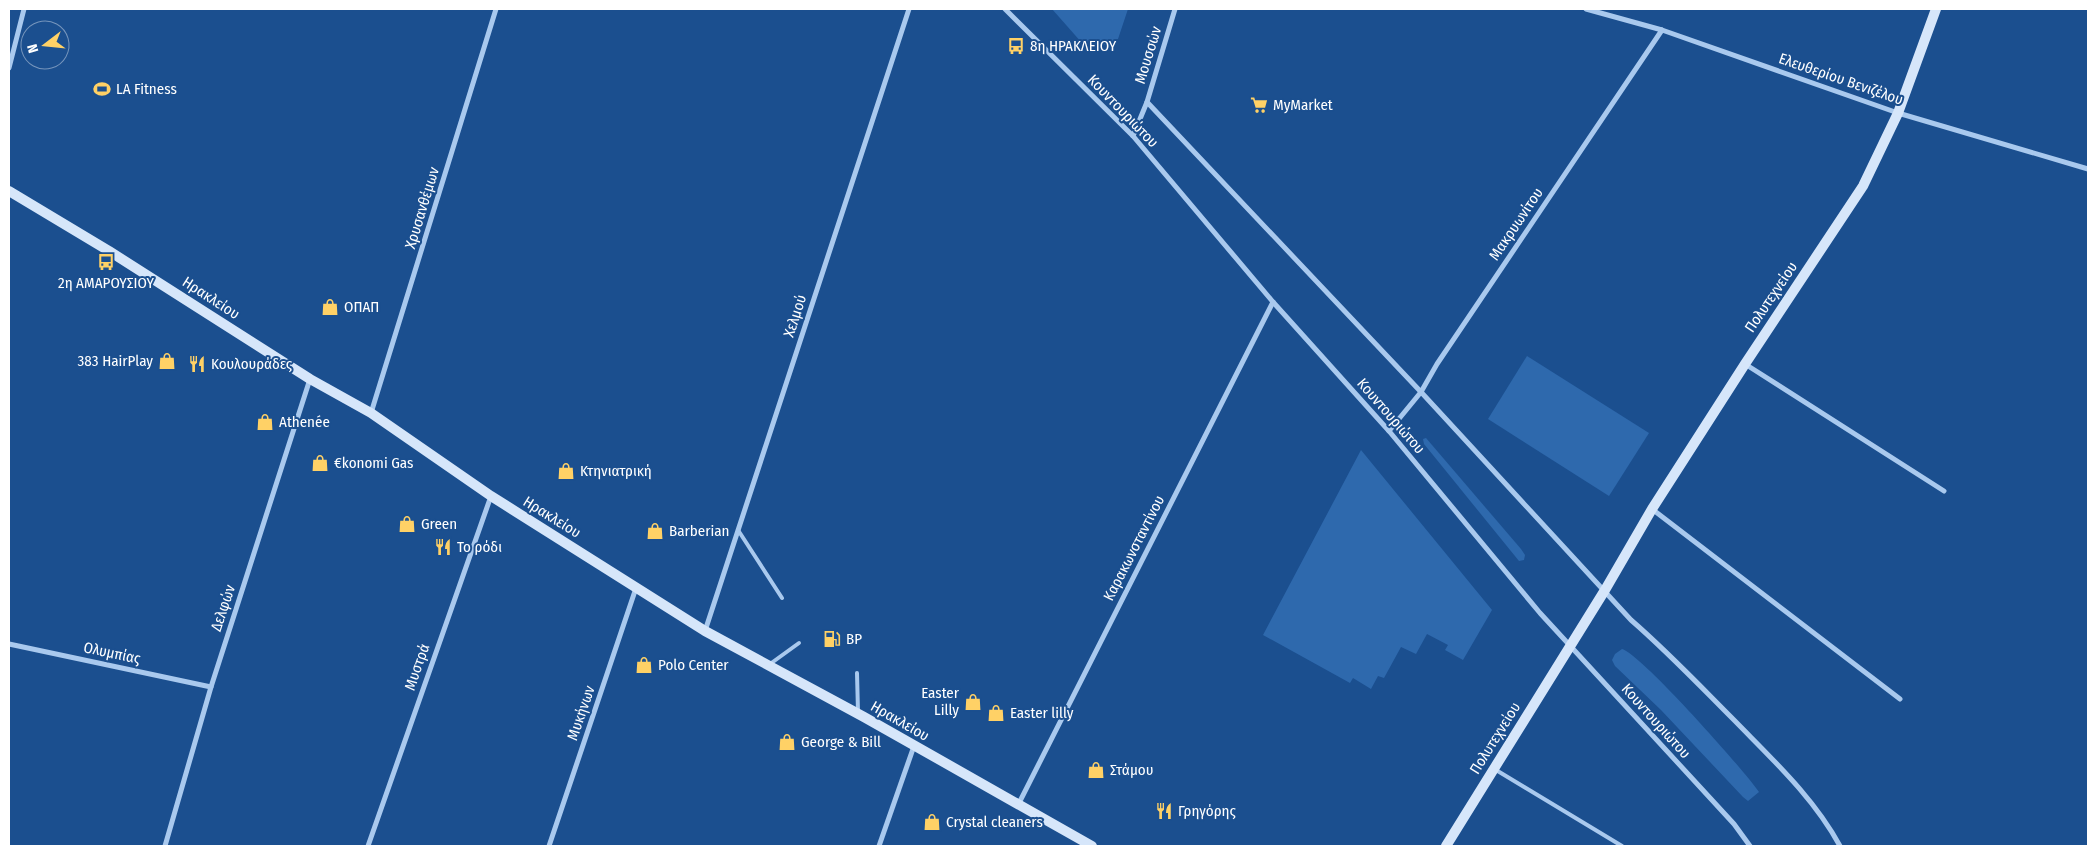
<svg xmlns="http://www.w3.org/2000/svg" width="2097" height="855" font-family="'Fira Sans Condensed',sans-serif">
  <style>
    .green { fill: #2e69ad }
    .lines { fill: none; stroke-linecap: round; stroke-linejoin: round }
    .lane { stroke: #a9c9ee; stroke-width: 4 }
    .street { stroke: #a9c9ee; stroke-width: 5 }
    .secondary { stroke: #d6e6fa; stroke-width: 10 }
    .labels { text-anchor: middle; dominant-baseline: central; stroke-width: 4; stroke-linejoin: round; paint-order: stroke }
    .poi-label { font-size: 15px; fill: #fff; stroke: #1b4f8f; text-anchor: start }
    .street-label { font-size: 15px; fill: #fff; stroke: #1b4f8f }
  </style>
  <rect width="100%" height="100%" fill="#1b4f8f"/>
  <g class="green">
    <polygon points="1052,9 1128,9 1118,39 1099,47 1082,43"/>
    <polygon points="1527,356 1649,433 1609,496 1488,419"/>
    <polygon points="1426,438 1521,549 1525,555 1524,560 1519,561 1424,444 1423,439"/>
    <polygon points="1361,450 1492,610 1463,660 1445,650 1448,645 1427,634 1416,654 1401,647 1384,678 1378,676 1371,689 1353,678 1350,683 1263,635"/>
    <path d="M1622,649C1641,654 1744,770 1759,792L1748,801L1743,797L1661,710L1615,666L1612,660L1615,654Z"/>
  </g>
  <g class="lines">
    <g class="lane">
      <polyline points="738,530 782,598"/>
      <polyline points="770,664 799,643"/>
      <polyline points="857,673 858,712"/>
      <polyline points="1496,770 1622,846"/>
    </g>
    <g class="street">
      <polyline points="1005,9 1133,136 1273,302 1389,431 1540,613 1734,824 1750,846"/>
      <polyline points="1586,9 1662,30 1898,113 2088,169"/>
      <polyline points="9,68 24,9"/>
      <path d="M1147,102L1421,392L1631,620C1668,652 1701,687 1735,721C1773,760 1814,798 1840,846"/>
      <polyline points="1133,136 1147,102 1175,9"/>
      <polyline points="1745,364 1944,491"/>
      <polyline points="371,413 496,9"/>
      <polyline points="1389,431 1421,392 1437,364 1662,30"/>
      <polyline points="1652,509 1900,699"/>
      <polyline points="705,631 909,9"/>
      <polyline points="9,644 211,687"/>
      <polyline points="1018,805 1273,302"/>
      <polyline points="165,846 211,687 310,379"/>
      <polyline points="368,846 491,496"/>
      <polyline points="549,846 636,588"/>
      <polyline points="879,846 914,746"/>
    </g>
    <g class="secondary">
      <polyline points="9,191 109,251 310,379 371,413 491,496 705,631 864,717 1092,846"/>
      <polyline points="1446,846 1605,590 1652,509 1745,364 1863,186 1898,113 1936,9"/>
    </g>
  </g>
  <defs>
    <g id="bus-bare" transform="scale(1.35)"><path d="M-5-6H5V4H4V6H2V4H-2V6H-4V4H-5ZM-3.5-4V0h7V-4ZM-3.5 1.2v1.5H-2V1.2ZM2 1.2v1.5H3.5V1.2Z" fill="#ffd166" stroke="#1b4f8f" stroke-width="2.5" paint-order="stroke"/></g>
    <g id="stadium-bare" transform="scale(1.35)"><path d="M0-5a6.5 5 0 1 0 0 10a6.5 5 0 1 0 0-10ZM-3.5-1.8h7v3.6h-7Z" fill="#ffd166" stroke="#1b4f8f" stroke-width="2.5" paint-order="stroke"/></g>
    <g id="supermarket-bare" transform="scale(1.35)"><path d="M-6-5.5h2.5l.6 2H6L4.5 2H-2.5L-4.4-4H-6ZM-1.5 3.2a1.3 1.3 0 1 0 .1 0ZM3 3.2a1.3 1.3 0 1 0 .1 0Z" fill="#ffd166" stroke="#1b4f8f" stroke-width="2.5" paint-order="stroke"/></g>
    <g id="shop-bare" transform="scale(1.35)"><path d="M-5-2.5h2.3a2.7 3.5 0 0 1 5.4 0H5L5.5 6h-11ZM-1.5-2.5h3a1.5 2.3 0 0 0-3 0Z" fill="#ffd166" stroke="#1b4f8f" stroke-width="2.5" paint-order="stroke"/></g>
    <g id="restaurant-bare" transform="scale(1.35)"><path d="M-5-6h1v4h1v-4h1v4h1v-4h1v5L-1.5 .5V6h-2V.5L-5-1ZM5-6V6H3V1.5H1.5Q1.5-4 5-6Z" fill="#ffd166" stroke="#1b4f8f" stroke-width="2.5" paint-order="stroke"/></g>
    <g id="fuel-bare" transform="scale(1.35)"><path d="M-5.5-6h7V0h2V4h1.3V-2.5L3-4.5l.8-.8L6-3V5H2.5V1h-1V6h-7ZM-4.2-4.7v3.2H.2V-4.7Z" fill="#ffd166" stroke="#1b4f8f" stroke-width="2.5" paint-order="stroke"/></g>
  </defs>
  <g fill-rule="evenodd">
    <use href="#bus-bare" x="1016" y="46"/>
    <use href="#stadium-bare" x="102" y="89"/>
    <use href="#supermarket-bare" x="1259" y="105"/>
    <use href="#bus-bare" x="106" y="262"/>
    <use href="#shop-bare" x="330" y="307"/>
    <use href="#shop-bare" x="167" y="361"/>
    <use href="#restaurant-bare" x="197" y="364"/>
    <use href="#shop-bare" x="265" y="422"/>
    <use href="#shop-bare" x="320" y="463"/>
    <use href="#shop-bare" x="566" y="471"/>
    <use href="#shop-bare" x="407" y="524"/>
    <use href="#shop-bare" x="655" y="531"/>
    <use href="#restaurant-bare" x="443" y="547"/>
    <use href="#fuel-bare" x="832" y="639"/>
    <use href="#shop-bare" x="644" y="665"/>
    <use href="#shop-bare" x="973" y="702"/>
    <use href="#shop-bare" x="996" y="713"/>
    <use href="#shop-bare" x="787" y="742"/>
    <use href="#shop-bare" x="1096" y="770"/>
    <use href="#restaurant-bare" x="1164" y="811"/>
    <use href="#shop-bare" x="932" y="822"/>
  </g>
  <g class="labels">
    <g class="poi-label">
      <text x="1030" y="46">8η ΗΡΑΚΛΕΙΟΥ</text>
      <text x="116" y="89">LA Fitness</text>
      <text x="1273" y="105">MyMarket</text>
      <text x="106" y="283" text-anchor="middle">2η ΑΜΑΡΟΥΣΙΟΥ</text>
      <text x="344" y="307">ΟΠΑΠ</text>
      <text x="153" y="361" text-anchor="end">383 HairPlay</text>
      <text x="211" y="364">Κουλουράδες</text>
      <text x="279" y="422">Athenée</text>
      <text x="334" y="463">€konomi Gas</text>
      <text x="580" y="471">Κτηνιατρική</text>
      <text x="421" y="524">Green</text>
      <text x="669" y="531">Barberian</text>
      <text x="457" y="547">Το ρόδι</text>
      <text x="846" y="639">BP</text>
      <text x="658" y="665">Polo Center</text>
      <text x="959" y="693" text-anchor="end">Easter<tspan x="959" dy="17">Lilly</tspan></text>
      <text x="1010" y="713">Easter lilly</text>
      <text x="801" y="742">George &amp; Bill</text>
      <text x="1110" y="770">Στάμου</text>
      <text x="1178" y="811">Γρηγόρης</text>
      <text x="946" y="822">Crystal cleaners</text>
    </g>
    <g class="street-label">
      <text transform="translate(1148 55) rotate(-73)">Μουσσών</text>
      <text transform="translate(1841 79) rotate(19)">Ελευθερίου Βενιζέλου</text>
      <text transform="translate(1123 111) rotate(46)">Κουντουριώτου</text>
      <text transform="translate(422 208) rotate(-73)">Χρυσανθέμων</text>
      <text transform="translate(1516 224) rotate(-56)">Μακρυωνίτου</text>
      <text transform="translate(1771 297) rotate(-56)">Πολυτεχνείου</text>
      <text transform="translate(211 298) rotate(33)">Ηρακλείου</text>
      <text transform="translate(795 316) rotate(-72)">Χελμού</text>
      <text transform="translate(1391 416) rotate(49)">Κουντουριώτου</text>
      <text transform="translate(552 517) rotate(32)">Ηρακλείου</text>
      <text transform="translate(1134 548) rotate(-63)">Καρακωνσταντίνου</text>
      <text transform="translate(223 608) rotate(-72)">Δελφών</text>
      <text transform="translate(112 653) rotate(12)">Ολυμπίας</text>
      <text transform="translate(417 667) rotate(-71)">Μυστρά</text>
      <text transform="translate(581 713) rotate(-71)">Μυκήνων</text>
      <text transform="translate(900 721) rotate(30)">Ηρακλείου</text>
      <text transform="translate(1656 721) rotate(48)">Κουντουριώτου</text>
      <text transform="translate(1495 738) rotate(-58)">Πολυτεχνείου</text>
    </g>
  </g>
  <rect width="2097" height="855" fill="none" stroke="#ffffff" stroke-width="20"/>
  <g transform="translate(45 45) rotate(254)"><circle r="24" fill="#1b4f8f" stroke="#7695bc"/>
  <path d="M0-4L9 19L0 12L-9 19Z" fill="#ffd166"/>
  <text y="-8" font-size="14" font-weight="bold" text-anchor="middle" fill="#ffffff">N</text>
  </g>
</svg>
